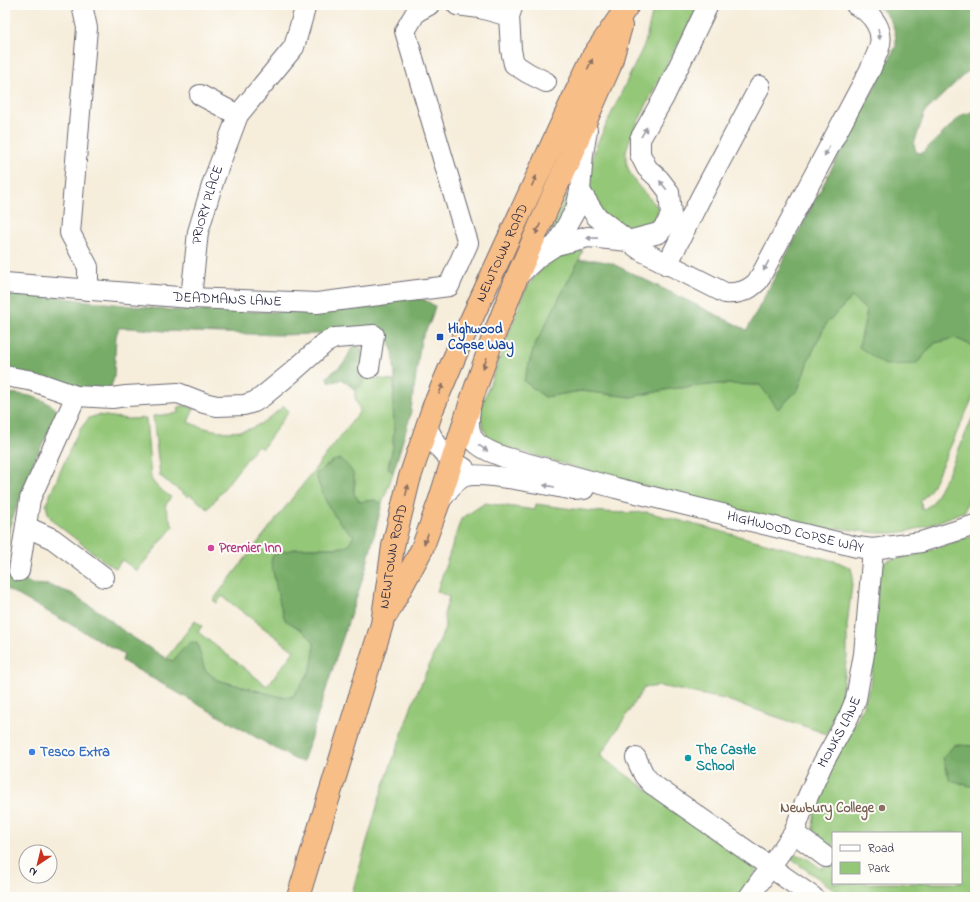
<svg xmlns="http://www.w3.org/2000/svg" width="980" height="902" font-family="'Indie Flower',sans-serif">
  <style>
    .green { fill: #94c778; stroke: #5b745a }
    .forest { fill: #77ac68; stroke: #4c6752 }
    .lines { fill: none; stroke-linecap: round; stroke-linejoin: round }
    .minor-casing { stroke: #6c6973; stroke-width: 22 }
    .highway-casing { stroke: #6c6973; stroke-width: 24 }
    .minor { stroke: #fff; stroke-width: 20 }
    .highway { stroke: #f7be88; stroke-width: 22 }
    .oneway { fill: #9c9ca7 }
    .oneway2 { fill: #8c7062 }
    .transit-dot { fill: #1a4fb4; stroke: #fdfcf7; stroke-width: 1.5 }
    .hotel-dot { fill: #d1479c; stroke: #fdfcf7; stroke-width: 1.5 }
    .shop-dot { fill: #3f7fe0; stroke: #fdfcf7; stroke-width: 1.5 }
    .culture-dot { fill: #0f9aa8; stroke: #fdfcf7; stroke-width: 1.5 }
    .education-dot { fill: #8d6e63; stroke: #fdfcf7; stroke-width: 1.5 }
    .labels { text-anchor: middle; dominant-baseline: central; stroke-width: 4; stroke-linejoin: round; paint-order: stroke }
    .street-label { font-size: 14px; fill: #22223b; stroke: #fdfcf7 }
    .transit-label { font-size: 14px; font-weight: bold; fill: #164399; stroke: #fdfcf7; text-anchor: start }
    .hotel-label { font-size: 14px; font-weight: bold; fill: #b23c85; stroke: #fdfcf7; text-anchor: start }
    .culture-label { font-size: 14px; font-weight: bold; fill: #0d838f; stroke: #fdfcf7; text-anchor: start }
    .shop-label { font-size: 14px; font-weight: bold; fill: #366cbe; stroke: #fdfcf7; text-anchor: start }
    .education-label { font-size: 14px; font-weight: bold; fill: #785e54; stroke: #fdfcf7; text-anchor: end }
  </style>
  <rect width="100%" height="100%" fill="#fdfcf7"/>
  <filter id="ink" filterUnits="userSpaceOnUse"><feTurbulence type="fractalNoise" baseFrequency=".025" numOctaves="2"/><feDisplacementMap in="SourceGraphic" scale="8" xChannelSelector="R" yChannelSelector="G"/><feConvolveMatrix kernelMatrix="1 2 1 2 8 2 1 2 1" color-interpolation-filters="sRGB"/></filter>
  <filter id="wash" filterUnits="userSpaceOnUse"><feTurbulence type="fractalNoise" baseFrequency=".012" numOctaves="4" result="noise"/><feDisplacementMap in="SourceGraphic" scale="16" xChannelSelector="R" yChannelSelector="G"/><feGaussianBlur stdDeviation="0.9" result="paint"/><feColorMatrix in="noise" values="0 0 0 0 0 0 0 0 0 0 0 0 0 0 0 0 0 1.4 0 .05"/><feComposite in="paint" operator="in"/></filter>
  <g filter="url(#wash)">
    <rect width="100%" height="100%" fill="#f6edda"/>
    <g class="green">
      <path d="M654,5H700C679,41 659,78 641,116C636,127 624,147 626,159C628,179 645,193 658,207V212L649,227L630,231L602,213L587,182L589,166L596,146L645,43Z"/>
      <polygon points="567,194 572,201 554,235 549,236"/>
      <path d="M583,250L579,260L534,347L524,381L545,397L581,391L631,397L670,389L719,384L761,385L778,409L798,390L808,361L826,324L852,297L867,311L860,347L916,364L935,343L955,338L975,347V393L931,489L921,501L922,510L932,504L951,467L975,412V491L970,492L965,511C947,518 928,527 908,531C885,536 860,531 837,528L834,534L615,479L492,443C484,433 481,422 480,410L524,293C537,269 556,255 583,250Z"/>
      <path d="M364,376L394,381L393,406L394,424L393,447L388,467L393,473L382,504L375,500L360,502L354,494L355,480L333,461L316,474C322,498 334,521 354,535L349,546C329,550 309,546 289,550L293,625L303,631L314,642C314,670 308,676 292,697H281L217,680L205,670L197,643L183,649L173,661L167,659L168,656L195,621L202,626L198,632L267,686L294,651L222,596L217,603L213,600L360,411L355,398V390L363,383Z"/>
      <path d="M182,406H187L194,409L188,422C209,431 237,437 258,425C268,420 276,412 284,406L289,411L262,449L257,446L208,509L190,495L188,497L160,476L153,416L179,413L178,407Z"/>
      <path d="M98,415L128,419L146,418L151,478C155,487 164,492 171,497L165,506L173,527L137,571L122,560L116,568L109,565L55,523C49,517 47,512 46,504L74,440L81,428L89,418Z"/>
      <path d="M485,503L535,510L536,504C573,509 610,515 647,512L838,562L851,568L853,576L847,626V656L841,696L827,734L724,699L659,686L644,688L600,756L758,869L738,897H351L380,796L412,705L445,628L444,614L449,597L437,591L461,519Z"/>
      <path d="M975,535V746L954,745L950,781L975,787V897H845L788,857C802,851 811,862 822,869L833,854V883H961V833H833V852L813,834C812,776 855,740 869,688C874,669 874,649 875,630C876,610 878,589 879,569L883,564L889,560L916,555Z"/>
    </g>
    <g class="forest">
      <path d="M876,5H975V60L972,67L925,112L914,144L916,152L922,153L962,115L975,111V347L955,338L935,343L916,364L885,365L859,347L867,311L852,297L826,324L808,361L798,390L778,409L760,385L719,384L670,389L631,397L581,391L545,397L524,381L534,347L579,260H596L611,263L747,330L896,46C897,29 890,15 876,5Z"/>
      <polygon points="5,288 79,300 170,310 271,312 331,309 407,297 425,300 435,306 431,320 421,340 410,417 393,473 388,467 393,447 394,424 393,406 395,378 393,352 385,333 377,328 316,334 278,335 164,331 131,328 119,328 116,336 114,378 109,392 98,396 5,370"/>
      <path d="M356,345L362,349C363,358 368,374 363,383C361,385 357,388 355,390L342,379L334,382L328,381L327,377L344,363L352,348Z"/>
      <path d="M5,393C25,394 45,397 59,412L35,459L9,528L7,557L9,569L31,584L48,585L71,593L103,614L126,633L167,659L173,661L183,649L191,642L197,643L205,670L217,680L281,697H292C308,676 314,670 314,642L303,631L285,620L280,604L271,563L272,557L275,553L302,548H337L348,546L354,535C334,521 322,498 316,474L333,461L340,459C355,470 355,476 354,494L360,502L375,500L382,504L365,572L338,652L303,762L294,759L122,661L124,654L5,588Z"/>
      <polygon points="954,745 975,746 975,787 950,781 943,758"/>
    </g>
  </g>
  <g filter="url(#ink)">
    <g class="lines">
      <g class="minor-casing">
        <g id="minor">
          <polyline points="82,5 87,28 70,233 88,267 88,290"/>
          <polyline points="457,5 480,8 509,16 513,5"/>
          <polyline points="509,16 511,50 514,64 528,73 546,82"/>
          <polyline points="200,95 238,115"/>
          <path d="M580,191L596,216L628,241L642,251L725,293C739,294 748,291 758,281L871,68C873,62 877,55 879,48C885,30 872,13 856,5"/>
          <polyline points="556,245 576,209 580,191 583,154 587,130"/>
          <polyline points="667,265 700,199 760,86"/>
          <polyline points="519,275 539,256 556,245 588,237 628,241 659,233 666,225 671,215 669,192 659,179 647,168 640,154 640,139 664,97 708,5"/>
          <path id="s1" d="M5,283L191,298L317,303L449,286L468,243L405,31L416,12L429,5"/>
          <path id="s2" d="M191,298L198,232L214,179L238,115L294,47L306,5"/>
          <polyline points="5,376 33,381 76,396 112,398 126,396 178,393 204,403 217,406 244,405 254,402 262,397 290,374 325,343 335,338 374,335 369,368"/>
          <path id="s3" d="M470,410C465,441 477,447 504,457L616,488L857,547L873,549L921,542L975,525"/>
          <path d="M427,426C434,444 447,459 464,468"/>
          <path d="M440,501C447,492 453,482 463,477C479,470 553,486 574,490L584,489"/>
          <polyline points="27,527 53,539 104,577"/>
          <polyline points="19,571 30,499 76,396"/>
          <polyline points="636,758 644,775 652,784 813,897"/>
          <polyline points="794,833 826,857"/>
          <path id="s4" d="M749,897L794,833L804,805L823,763L849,716L856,699L864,654L873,549"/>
        </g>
      </g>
      <g class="highway-casing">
        <g id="highway">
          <polyline points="388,612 422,549 439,502 471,401 493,338 517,277 610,66 621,26"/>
          <path id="s5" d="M298,897L382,624L393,546L409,480L433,408L460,344L576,92L593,56L628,5"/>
        </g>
      </g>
      <use href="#minor" class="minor"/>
      <use href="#highway" class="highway"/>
    </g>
    <defs><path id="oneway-solid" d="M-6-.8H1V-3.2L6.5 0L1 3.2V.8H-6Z"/></defs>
    <g class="oneway">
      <use href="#oneway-solid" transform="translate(879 34) rotate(81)"/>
      <use href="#oneway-solid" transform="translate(644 132) rotate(-60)"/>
      <use href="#oneway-solid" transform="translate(827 151) rotate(118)"/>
      <use href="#oneway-solid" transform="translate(663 185) rotate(-128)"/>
      <use href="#oneway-solid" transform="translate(592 238) rotate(-179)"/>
      <use href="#oneway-solid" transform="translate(766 266) rotate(118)"/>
      <use href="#oneway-solid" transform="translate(483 448) rotate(34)"/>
      <use href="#oneway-solid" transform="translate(549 486) rotate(-171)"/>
    </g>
    <g class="oneway2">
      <use href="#oneway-solid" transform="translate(590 64) rotate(-64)"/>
      <use href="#oneway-solid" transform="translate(534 181) rotate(-66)"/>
      <use href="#oneway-solid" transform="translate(538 229) rotate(113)"/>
      <use href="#oneway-solid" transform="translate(485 363) rotate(109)"/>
      <use href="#oneway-solid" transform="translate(441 389) rotate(-67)"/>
      <use href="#oneway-solid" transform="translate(407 490) rotate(-76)"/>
      <use href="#oneway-solid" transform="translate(426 539) rotate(111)"/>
    </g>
  </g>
  <rect class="transit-dot" x="436" y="333" width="8" height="8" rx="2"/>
  <circle class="hotel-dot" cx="211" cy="548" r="4"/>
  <circle class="shop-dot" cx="32" cy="752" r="4"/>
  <circle class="culture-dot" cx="688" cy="758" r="4"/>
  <circle class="education-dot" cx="882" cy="808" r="4"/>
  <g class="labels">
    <g class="street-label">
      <text stroke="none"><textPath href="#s2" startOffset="95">PRIORY PLACE</textPath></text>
      <text stroke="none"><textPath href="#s5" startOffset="678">NEWTOWN ROAD</textPath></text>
      <text stroke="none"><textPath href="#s1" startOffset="223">DEADMANS LANE</textPath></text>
      <text stroke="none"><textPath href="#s3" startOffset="367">HIGHWOOD COPSE WAY</textPath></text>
      <text stroke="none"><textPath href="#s5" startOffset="354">NEWTOWN ROAD</textPath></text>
      <text stroke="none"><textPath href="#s4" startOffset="189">MONKS LANE</textPath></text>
    </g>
    <g class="transit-label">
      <text x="448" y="329">Highwood<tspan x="448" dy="16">Copse Way</tspan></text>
    </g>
    <g class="hotel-label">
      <text x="219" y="548">Premier Inn</text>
    </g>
    <g class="culture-label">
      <text x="696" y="750">The Castle<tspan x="696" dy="16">School</tspan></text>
    </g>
    <g class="shop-label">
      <text x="40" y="752">Tesco Extra</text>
    </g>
    <g class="education-label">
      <text x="874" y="808">Newbury College</text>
    </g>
  </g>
  <rect width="980" height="902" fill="none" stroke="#fdfcf7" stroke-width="20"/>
  <rect x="832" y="832" width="130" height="52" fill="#fdfcf7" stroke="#a5a5ac"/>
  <rect x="840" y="845" width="20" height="6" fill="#ffffff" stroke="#a5a5ac"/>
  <text x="868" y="852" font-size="12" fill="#22223b">Road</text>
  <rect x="840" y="862" width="20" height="12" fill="#94c778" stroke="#a5a5ac"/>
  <text x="868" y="872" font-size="12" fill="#22223b">Park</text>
  <g transform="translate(38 864) rotate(215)"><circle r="19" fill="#fdfcf7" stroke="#a5a5ac"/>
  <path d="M0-3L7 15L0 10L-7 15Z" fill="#c8321e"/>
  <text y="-6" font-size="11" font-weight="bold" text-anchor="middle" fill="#22223b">N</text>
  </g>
</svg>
